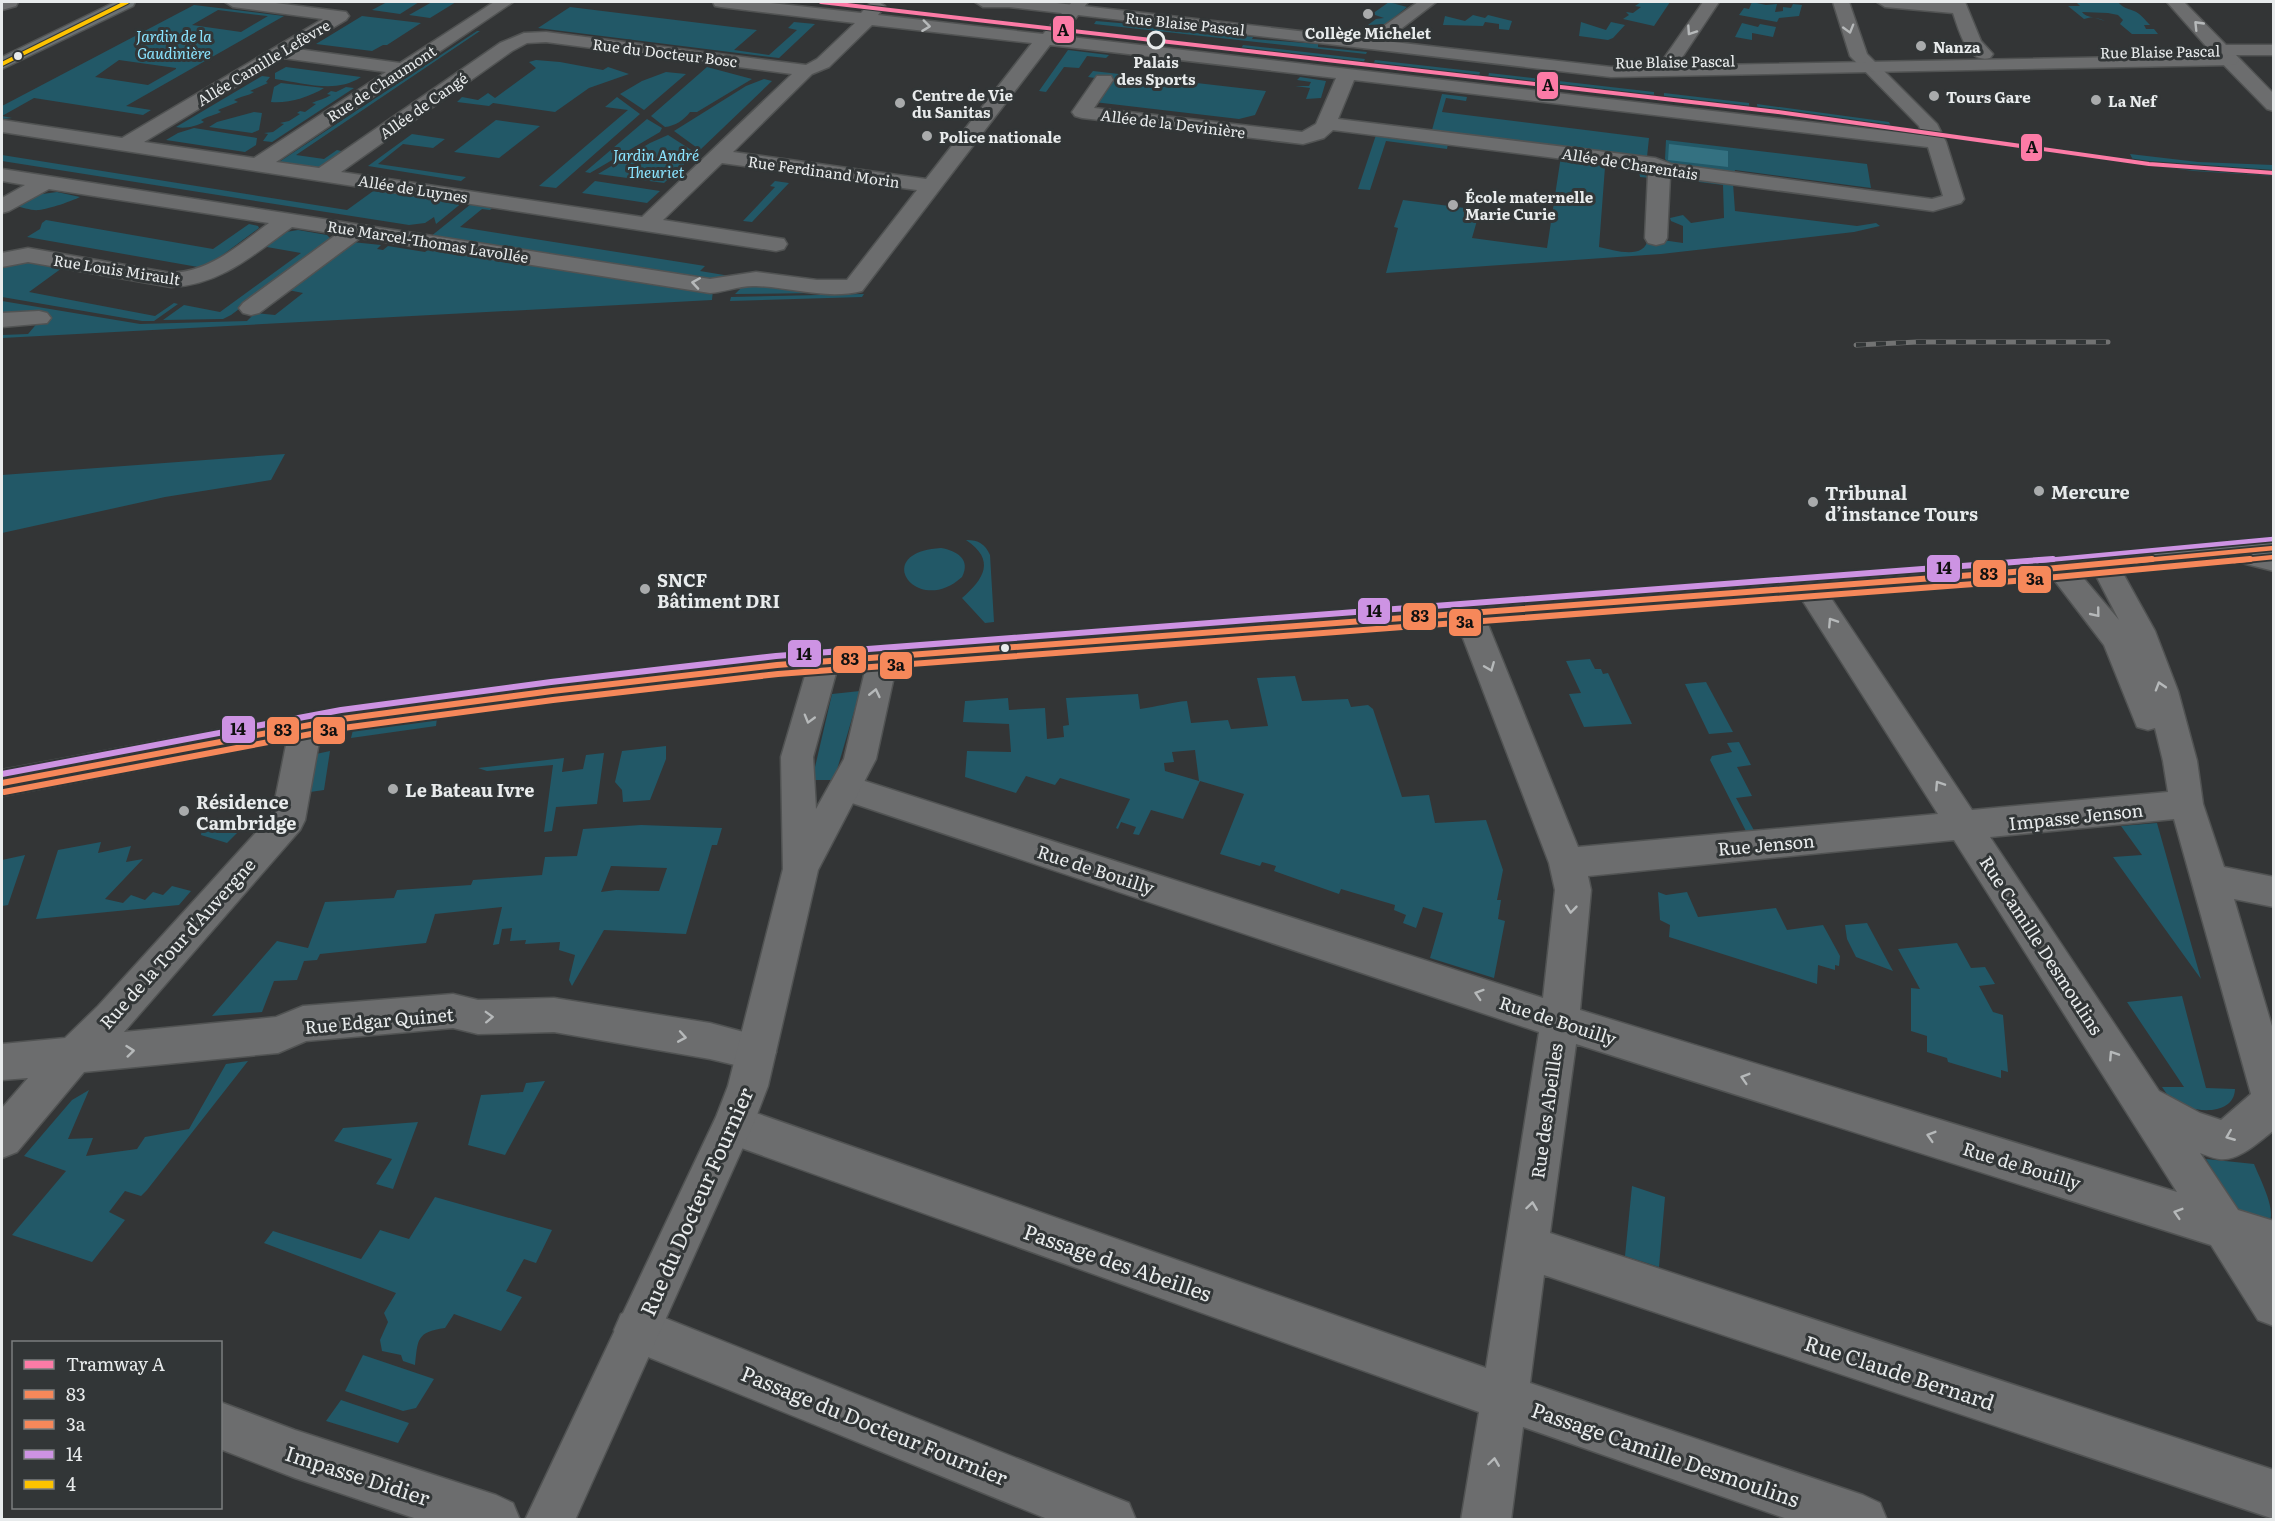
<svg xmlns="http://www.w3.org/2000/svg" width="2275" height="1521" font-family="Literata,serif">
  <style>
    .green { fill: #225867; fill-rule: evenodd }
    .forest { fill: #347181 }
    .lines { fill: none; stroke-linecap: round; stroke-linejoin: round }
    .minor-casing { stroke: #515353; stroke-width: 3 }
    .tertiary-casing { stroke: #515353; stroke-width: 3 }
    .secondary-casing { stroke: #515353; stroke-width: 3 }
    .minor { fill: #6c6d6e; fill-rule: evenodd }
    .tertiary { fill: #6c6d6e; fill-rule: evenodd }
    .secondary { fill: #6a7072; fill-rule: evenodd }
    .rail-casing { stroke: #727373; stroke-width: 5 }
    .rail { stroke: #323637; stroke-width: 4; stroke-dasharray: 10; stroke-linecap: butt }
    .bus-1-far1-casing { stroke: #323637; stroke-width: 8 }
    .bus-1-casing { stroke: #323637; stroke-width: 10 }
    .bus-2-far1-casing { stroke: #323637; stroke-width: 8 }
    .bus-2-casing { stroke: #323637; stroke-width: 10 }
    .bus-3-far1-casing { stroke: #323637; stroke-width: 8 }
    .bus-3-casing { stroke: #323637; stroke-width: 10 }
    .bus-4-casing { stroke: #323637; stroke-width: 6 }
    .bus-1-far1 { stroke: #f6885a; stroke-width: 4.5 }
    .bus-1 { stroke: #f6885a; stroke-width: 6 }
    .bus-2-far1 { stroke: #f6885a; stroke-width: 4.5 }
    .bus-2 { stroke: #f6885a; stroke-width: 6 }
    .bus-3-far1 { stroke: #cd93e3; stroke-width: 4.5 }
    .bus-3 { stroke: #cd93e3; stroke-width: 6 }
    .bus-4 { stroke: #fdc300; stroke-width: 4 }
    .tram-1-casing { stroke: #323637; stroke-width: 6 }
    .tram-1 { stroke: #fc7ba6; stroke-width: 4 }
    .oneway { stroke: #b6b9ba }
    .poi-dot { fill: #a9abac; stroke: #323637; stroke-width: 2 }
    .stop-dot { fill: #323637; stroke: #e8ebec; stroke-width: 3 }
    .bus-dot { fill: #e8ebec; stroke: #323637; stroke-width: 2 }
    .labels { text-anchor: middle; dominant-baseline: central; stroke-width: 6; stroke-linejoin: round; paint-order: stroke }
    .far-street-label { font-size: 15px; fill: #e8ebec; stroke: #323637 }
    .far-poi-label { font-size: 15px; font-weight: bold; fill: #e8ebec; stroke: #323637; text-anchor: start }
    .far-park-label { font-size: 15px; font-style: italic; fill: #8ae3fe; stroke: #323637 }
    .far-stop-label { font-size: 15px; font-weight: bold; fill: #e8ebec; stroke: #323637 }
    .poi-label { font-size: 18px; font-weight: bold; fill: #e8ebec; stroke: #323637; text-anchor: start }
    .street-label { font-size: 18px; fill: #e8ebec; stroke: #323637 }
    .near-street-label { font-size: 21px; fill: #e8ebec; stroke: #323637 }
    .line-badge { stroke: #323637; stroke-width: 2 }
    .pale-badge-label { font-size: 16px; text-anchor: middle; font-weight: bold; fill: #111 }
  </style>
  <rect width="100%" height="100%" fill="#333536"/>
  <g class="green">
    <polygon points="387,2 419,2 400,14 372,10"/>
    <polygon points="432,2 456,2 430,18 409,15"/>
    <polygon points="1389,2 1409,5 1392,3 1407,7 1386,24 1368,25 1376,19 1384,18 1372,14"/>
    <polygon points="1641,2 1675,2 1670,2 1654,26 1623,19 1629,15 1626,12 1633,13 1641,7 1635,6"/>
    <polygon points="1752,2 1766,5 1777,4 1775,12 1783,11 1783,7 1791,8 1793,4 1802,5 1799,16 1779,18 1777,22 1739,15 1744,8 1749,9"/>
    <path d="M2076,2H2118C2123,8 2127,8 2134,11C2140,13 2146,21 2150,25H2144L2146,29H2154L2158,34H2132L2120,24L2123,20L2118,15L2108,13L2082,12C2086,18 2098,17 2105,21L2092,17L2084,19L2068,6H2080Z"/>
    <path d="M194,5L284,16L126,106L151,110L143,115L34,98L2,116L12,118L2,119V106ZM218,10L267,16H268L241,32L192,25ZM119,60L176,68V69L148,85L95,77Z"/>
    <polygon points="570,7 757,30 734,50 769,55 797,30 788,28 794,22 815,24 779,58 538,28"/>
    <polygon points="1473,15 1485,18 1488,15 1512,21 1509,30 1499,29 1499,24 1485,22 1483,26 1443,25 1445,16 1465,21"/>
    <polygon points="362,16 421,23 387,45 383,45 372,51 316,44"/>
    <polygon points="1096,21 1189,29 1188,32 1212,35 1215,32 1253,37 1252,39 1318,44 1318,47 1367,52 1366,54 1094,24"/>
    <polygon points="1581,22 1606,30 1611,22 1625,25 1613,38 1608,40 1579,36"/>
    <polygon points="1742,23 1758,27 1760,24 1776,27 1773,37 1752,33 1752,40 1735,37"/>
    <polygon points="477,31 480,31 296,155 324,159 337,150 345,152 321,168 279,162"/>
    <polygon points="1243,45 1365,59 1362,66 1239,52"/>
    <polygon points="1068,50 1109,55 1106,58 1087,56 1079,68 1064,67 1046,92 1039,91"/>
    <polygon points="536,60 560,62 603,70 608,67 629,74 589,88 555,112 493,103 489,106 457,102 462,97 478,100 488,93 495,98 536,68 529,62"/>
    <polygon points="1375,60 1480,72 1478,80 1372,67"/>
    <path d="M286,67L361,77C336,94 304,83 275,79V73Z"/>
    <path d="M707,67L752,79L697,112H690C684,120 675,126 665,127L651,116Z"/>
    <polygon points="1093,71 1266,91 1255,115 1239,119 1094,102 1109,80 1088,77"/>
    <polygon points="666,72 686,74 644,110 620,94 642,81"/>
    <polygon points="1489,73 1654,92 1654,100 1487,81"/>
    <path d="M262,76L270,77L266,82L268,83L250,91L254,92C248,96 241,96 234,100L238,102L218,110L221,112C215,115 208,116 201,120L204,122C196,126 186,129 176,127Z"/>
    <polygon points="1300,77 1326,81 1321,98 1306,99 1310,88 1295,86 1309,86 1311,82 1297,80"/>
    <polygon points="764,79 772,81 700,150 674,131 746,86"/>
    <path d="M281,83L324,88C310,97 286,104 271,102L274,87Z"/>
    <path d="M346,87L354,88L272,142L263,141L268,134L264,133L273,132L284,124L280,123L289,121L300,114L297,113L300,111L305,112L316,104L312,103C318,100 325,99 331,95L327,94L331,91L336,92Z"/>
    <polygon points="1664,93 1749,103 1749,111 1664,101"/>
    <polygon points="1442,94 1467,97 1466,101 1446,98 1442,112 1649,138 1647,157 1432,130"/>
    <polygon points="617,97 640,114 556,188 539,186 628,110 605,107"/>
    <polygon points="1757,104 1889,122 1893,130 1758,112"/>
    <polygon points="254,112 262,113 259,130 252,133 209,127 217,122"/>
    <polygon points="647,119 662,128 660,132 590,173 585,172"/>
    <polygon points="496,120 540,126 499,158 454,152"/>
    <polygon points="194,128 257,138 256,145 245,152 166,140 178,133"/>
    <polygon points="412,134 445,139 433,148 403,144 378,164 466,177 461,181 368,166"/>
    <polygon points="668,135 696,153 664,183 598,174 650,143"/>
    <polygon points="1376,135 1448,144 1447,149 1386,141 1370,190 1358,189"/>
    <polygon points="1666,140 1867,164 1871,188 1735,170 1734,176 1674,168 1665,159"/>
    <polygon points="2130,154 2198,162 2273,165 2273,176 2194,171 2135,164"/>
    <polygon points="2,155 347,210 376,189 463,202 436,224 434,217 425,223 409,225 2,161"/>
    <path d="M1561,156L1651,169L1650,178L1640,177L1639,171L1605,167L1599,247C1614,250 1645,261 1648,238L1683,243V226L1671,221L1670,218L1683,215L1691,223L1724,218L1723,185L1699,182V179L1733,183L1735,211L1857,226L1876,223L1880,226L1854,232L1661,254L1386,273L1398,228L1394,227L1403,200L1480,210L1472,238L1547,248Z"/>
    <polygon points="595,181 660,191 647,203 582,193"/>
    <polygon points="775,181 789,183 752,222 743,221 775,187 770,186"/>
    <path d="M57,192L80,197C72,201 49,209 39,210C32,211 22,207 15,206L35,195Z"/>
    <polygon points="471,204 493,207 490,210 482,209 460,227 705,266 700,271 730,276 719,282 430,237"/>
    <polygon points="46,220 213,249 249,224 258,226 259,228 209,265 198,267 27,237 40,229 42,223"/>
    <polygon points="298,230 327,235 330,238 316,252 231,315 223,319 163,320 184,305 220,312 301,253 261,246 280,233"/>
    <polygon points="352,242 381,245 377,249 383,250 388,246 425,252 434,245 713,289 712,300 2,338 2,335 28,334 45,314 2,315 2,301 140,324 247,321 255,313 275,315 303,293 288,290"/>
    <polygon points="25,261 62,268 29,292 155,316 174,303 178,304 154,321 142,321 2,297 2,266"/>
    <polygon points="753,285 760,286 818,293 735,294 741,288"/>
    <polygon points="864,294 862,297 730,301 731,297"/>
    <polygon points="285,454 271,480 165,497 2,533 2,475"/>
    <path d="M966,540C979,540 985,544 990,555L994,622L985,623L962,598C984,579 996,560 966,540Z"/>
    <path d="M941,548C957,551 971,559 962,577C917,618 869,552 941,548Z"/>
    <polygon points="1590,659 1595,669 1601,669 1603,674 1608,673 1632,724 1584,727 1569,694 1581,693 1566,661"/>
    <path d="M1295,676L1302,701L1348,699L1351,707L1368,705L1373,709L1402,797L1429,795L1435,823L1486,820L1503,870L1497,900H1501L1498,919L1505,921L1494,978L1430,958L1443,913L1423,907L1416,928L1403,923L1406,915L1394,910L1395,905L1341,889L1339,894L1274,871L1276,866L1262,862L1260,866L1220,854L1244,794L1200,781L1183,819L1151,810L1139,835L1133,834L1136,827L1121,822L1118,829L1116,828L1130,799L1060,778L1055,785L1026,776L1016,793L965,777L967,751L1011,752L1009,724L963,722L965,701L1008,698L1009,710L1045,708L1047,739L1064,737L1063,726L1069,725L1066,698L1138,694L1140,709C1157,707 1171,702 1187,701L1191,723L1228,720L1231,729L1268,726L1257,678ZM1195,750L1199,781L1165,771L1164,763L1174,762L1172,752Z"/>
    <polygon points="1706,682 1733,732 1709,734 1685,684"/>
    <polygon points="860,691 834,780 812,780 832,694"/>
    <polygon points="437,718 436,726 351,738 353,730"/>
    <polygon points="1739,742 1751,765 1737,767 1752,796 1736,798 1756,834 1748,835 1710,760 1712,756 1732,752 1727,743"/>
    <polygon points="666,746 666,759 650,800 623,802 622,790 615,782 622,751"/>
    <polygon points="330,751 324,790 310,792 316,754"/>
    <polygon points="604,753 597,804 556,807 552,831 544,832 553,765 487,771 478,768 564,758 562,772 583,769 586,755"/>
    <polygon points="250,820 227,843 201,835 202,829"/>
    <polygon points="2157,823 2201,979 2113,857 2142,855 2121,826"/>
    <path d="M641,825L722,828L717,845H712L686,934L604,930L572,986L569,980L575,955L559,950L560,942L525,944L526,940L510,941L512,928L502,929L499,944L493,945L502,907L435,914L426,943L320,954L317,960L304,961L297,980L274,981L262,1012L212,1016L277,941L308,948L325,902L394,898L397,890L471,885L473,880L542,875L545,857L577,856L583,829ZM611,866L667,868L659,891L616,890L601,892Z"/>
    <polygon points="101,842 98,853 131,846 126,862 143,859 105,899 123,903 131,895 145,900 153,892 163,895 172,886 191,891 179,905 36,919 58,850"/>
    <polygon points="25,855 8,905 2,906 2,860"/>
    <polygon points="1658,892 1666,895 1687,892 1698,917 1776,908 1787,930 1823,925 1840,956 1839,966 1835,965 1835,970 1818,965 1817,984 1669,937 1670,925 1660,920"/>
    <polygon points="1867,923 1893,971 1856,957 1847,939 1845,925"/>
    <polygon points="1957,943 1971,968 1985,967 1995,984 1979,986 1993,1012 2003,1015 2008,1072 2001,1070 2001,1078 1948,1062 1947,1058 1927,1052 1927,1036 1911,1031 1911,988 1920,989 1898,949"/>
    <path d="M2182,996L2206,1088L2235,1089C2234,1118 2188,1113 2171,1099C2167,1095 2165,1091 2162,1087H2184L2127,1002Z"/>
    <polygon points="248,1061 147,1190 141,1196 125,1191 109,1212 125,1220 92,1262 12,1235 66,1171 24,1156 72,1100 89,1090 68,1139 93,1138 86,1156 137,1149 145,1137 189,1129 226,1064"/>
    <polygon points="545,1081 505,1155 468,1145 481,1095 523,1092 526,1083"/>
    <polygon points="418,1122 393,1189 376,1184 392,1159 334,1141 343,1128"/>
    <path d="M2206,1159L2254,1164C2260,1179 2275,1207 2270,1221L2244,1215L2236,1208Z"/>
    <polygon points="1632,1186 1665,1197 1659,1267 1625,1256"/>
    <path d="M435,1197L552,1230L536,1263L524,1259L506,1291L522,1297L501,1331L454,1314L445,1328C416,1332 418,1340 415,1365L403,1361L401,1355L382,1351L380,1340L388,1322L384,1313L396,1293L264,1243L273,1231L361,1259L380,1230L409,1239Z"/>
    <polygon points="363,1355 434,1379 416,1408 403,1411 345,1391"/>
    <polygon points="341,1400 409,1423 398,1443 326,1421"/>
  </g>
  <polygon class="forest" points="1669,144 1728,151 1728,167 1668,160"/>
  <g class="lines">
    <g class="minor-casing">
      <g id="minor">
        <polygon points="2,2 18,2 16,6 2,10"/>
        <path d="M225,2H268L346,12L349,16L346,20L297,49L400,63L494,2H513L276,162L319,168L500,43L524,33L546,32L806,65L817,59L855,23L721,7L715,6L713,2H761L861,13L871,2H879L885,6L878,15L1043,34L1072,2H1088L1062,36L1922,135L1919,126L1850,56L1833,2H1849L1867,54L1937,124L1946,142L1964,199L1961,203L1933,211L1670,176L1667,238L1664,243L1656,245L1648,243L1645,238L1648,174L1650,170L1333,130L1324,138L1303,144L1082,118L1075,116L1072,112L1097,76H1111L1113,80L1094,108L1302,132L1316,124L1336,78L1050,45L862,291C826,300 791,287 756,286C740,285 725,292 710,293L360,238L259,313L251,315L243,313L239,308L243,303L337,234L292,227C254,254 221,285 171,287L28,262L2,267V253L28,248L171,273C210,272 239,245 269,223L49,189L9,211L2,213V198L25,185L2,181V169L710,279L756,272L817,280H847L917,190L722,163L663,220L784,239L787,244L784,249L776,251L2,132V120L122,138L323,19L233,7ZM872,25L1032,43L926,179L733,152L812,74L829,67ZM546,42L792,74L642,217L341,172L512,51L527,43ZM283,58L386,72L254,158L144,142ZM1354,80L1928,147L1943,196L1932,199L1671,164L1655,158L1338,119Z"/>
        <polygon points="1418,2 1436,2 1376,48 1364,48 1361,44 1364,40"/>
        <polygon points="1703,2 1719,2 1677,65 1665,65 1662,61"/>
        <path d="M1877,2H1965L1981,41L1993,54L1990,58C1967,64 1959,30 1953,13L1885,7Z"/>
        <polygon points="2167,2 2184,2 2226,45 2274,45 2274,55 2236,55 2274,94 2274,111 2267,109 2213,54"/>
        <polygon points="39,311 47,313 51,318 47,323 2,327 2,313"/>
        <polygon points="2236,542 2274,551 2274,571 2226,559 2222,552 2226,545"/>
        <path d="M2104,554L2114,557L2155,631L2178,691L2197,761L2203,804L2224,867L2274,877V907L2234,899L2274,1033V1130C2260,1141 2238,1162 2219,1159C2212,1158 2206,1155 2200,1153L2238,1210L2274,1221V1326L2258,1320L2211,1245L1576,1044L1550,1233L2274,1470V1519L1544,1275L1530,1383L1863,1495L1880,1503L1887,1520H1790L1523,1427L1511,1520H1461L1479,1412L733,1145L719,1139L713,1125L719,1111L733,1105L1486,1368L1539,1032L834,797L829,788L834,779L846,775L1543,998L1555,890L1549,863L1453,612L1457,605L1468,602L1479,605L1483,612L1578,847L1938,814L1794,587L1799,580L1809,577L1819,580L1972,810L2168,792L2163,761L2155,728L2148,730L2137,727L2104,645L2045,568L2049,561L2059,558L2069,561L2119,620L2090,564L2094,557ZM2174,819L2251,1094L2221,1120L2200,1113L2159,1091L1990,837ZM1954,840L2177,1192L1580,1010L1591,890L1588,876Z"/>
        <polygon points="306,713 317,716 322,725 305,820 300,830 124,1032 276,1017 303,1006 453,994 478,1000 554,998 710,1023 770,1039 776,1052 770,1065 756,1070 710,1059 554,1032 478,1034 453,1028 306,1041 278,1053 84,1072 17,1152 2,1158 2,1108 28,1078 2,1080 2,1044 65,1038 98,1006 272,815 290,725 295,716"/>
        <polygon points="637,1307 1129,1503 1136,1520 1050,1520 621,1346 614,1330 621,1314"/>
        <polygon points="220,1402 295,1430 496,1495 513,1503 520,1520 420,1520 295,1478 220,1449"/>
      </g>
    </g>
    <g class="tertiary-casing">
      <g id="tertiary">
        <polygon points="975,2 1048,2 1611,67 2230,55 2236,56 2239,60 2236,64 2230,65 1611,77 1009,7 983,7"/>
        <polygon points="883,647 894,650 898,658 876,759 818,870 768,1086 753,1125 575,1520 525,1520 716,1117 728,1086 783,869 781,757 809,662 813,654 824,651 835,654 839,662 813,757 816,809 844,759 868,658 872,650"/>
      </g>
    </g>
    <g class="secondary-casing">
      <g id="secondary">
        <polygon points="115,2 135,2 133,6 2,69 2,57"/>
        <polygon points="2274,539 2274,558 2013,582 777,676 552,703 342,731 2,796 2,770 342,707 552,679 777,654 2013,562"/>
      </g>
    </g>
    <use href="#minor" class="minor"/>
    <use href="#tertiary" class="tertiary"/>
    <use href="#secondary" class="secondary"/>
    <g class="rail-casing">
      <polyline id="rail" points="1856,345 1917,342 2108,342"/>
    </g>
    <use href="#rail" class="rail"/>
    <g class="bus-1-far1-casing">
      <polyline id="bus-1-far1" points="2136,561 2274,548"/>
    </g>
    <g class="bus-1-casing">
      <polyline id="bus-1" points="2,783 342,719 552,691 777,665 2013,572 2152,559"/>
    </g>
    <g class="bus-2-far1-casing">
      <polyline id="bus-2-far1" points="2234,561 2274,557"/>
    </g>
    <g class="bus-2-casing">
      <polyline id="bus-2" points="4,792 343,728 553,700 778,674 2014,581 2250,559"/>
    </g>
    <g class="bus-3-far1-casing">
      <polyline id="bus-3-far1" points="2037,561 2273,539"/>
    </g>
    <g class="bus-3-casing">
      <polyline id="bus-3" points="2,774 341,710 551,682 776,656 2053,559"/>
    </g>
    <g class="bus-4-casing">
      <polyline id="bus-4" points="2,64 127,2"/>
    </g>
    <use href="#bus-1-far1" class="bus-1-far1"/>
    <use href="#bus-1" class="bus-1"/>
    <use href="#bus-2-far1" class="bus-2-far1"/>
    <use href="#bus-2" class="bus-2"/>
    <use href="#bus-3-far1" class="bus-3-far1"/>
    <use href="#bus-3" class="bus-3"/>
    <use href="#bus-4" class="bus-4"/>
    <g class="tram-1-casing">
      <polyline id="tram-1" points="821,2 1778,112 2149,164 2274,173"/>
    </g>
    <use href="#tram-1" class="tram-1"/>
  </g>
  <defs><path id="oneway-chevron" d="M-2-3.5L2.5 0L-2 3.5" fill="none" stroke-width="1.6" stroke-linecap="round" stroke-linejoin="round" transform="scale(1.5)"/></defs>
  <g class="oneway">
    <use href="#oneway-chevron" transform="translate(2198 25) rotate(-134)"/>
    <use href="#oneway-chevron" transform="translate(926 26) rotate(7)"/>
    <use href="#oneway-chevron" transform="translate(1849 29) rotate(74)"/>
    <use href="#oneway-chevron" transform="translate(1691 31) rotate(124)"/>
    <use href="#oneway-chevron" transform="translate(696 283) rotate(-171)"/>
    <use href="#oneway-chevron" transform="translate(2096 613) rotate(51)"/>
    <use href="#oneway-chevron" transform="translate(1832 622) rotate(-123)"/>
    <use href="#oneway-chevron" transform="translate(1490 667) rotate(68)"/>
    <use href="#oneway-chevron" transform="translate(2160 686) rotate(-107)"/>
    <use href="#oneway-chevron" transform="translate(875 693) rotate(-77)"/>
    <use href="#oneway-chevron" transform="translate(809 719) rotate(106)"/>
    <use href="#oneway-chevron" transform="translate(1939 785) rotate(-123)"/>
    <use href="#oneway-chevron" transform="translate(1571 909) rotate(96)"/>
    <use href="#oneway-chevron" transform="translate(1479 994) rotate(-162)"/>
    <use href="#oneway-chevron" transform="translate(489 1017) rotate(-2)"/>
    <use href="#oneway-chevron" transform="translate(682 1037) rotate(10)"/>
    <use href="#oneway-chevron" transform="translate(130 1051) rotate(-6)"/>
    <use href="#oneway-chevron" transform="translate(2113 1055) rotate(-123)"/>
    <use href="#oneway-chevron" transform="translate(1745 1078) rotate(-163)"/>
    <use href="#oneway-chevron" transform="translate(1931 1136) rotate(-163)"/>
    <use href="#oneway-chevron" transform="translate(2230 1136) rotate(158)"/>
    <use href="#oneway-chevron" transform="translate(1532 1206) rotate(-82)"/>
    <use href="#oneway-chevron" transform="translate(2178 1213) rotate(-163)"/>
    <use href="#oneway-chevron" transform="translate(1494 1462) rotate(-82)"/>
  </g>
  <g class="poi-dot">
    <circle cx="1368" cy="14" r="6"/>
    <circle cx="1921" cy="46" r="6"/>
    <circle cx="1934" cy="96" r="6"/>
    <circle cx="2096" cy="100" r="6"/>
    <circle cx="900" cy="103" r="6"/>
    <circle cx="927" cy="136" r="6"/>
    <circle cx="1453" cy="205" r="6"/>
    <circle cx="2039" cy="491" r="6"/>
    <circle cx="1813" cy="502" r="6"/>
    <circle cx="645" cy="589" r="6"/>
    <circle cx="393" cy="789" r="6"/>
    <circle cx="184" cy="811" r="6"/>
  </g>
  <circle class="stop-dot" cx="1156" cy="40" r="8"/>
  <g class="bus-dot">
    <circle cx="18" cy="56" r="5"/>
    <circle cx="1005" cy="648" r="5"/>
  </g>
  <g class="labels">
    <g class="far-street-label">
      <text transform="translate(1185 23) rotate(6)">Rue Blaise Pascal</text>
      <text transform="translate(2160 51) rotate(-1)">Rue Blaise Pascal</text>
      <text transform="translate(665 52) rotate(7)">Rue du Docteur Bosc</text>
      <text transform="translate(1675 61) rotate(-1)">Rue Blaise Pascal</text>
      <text transform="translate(263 62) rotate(-31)">Allée Camille Lefèvre</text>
      <text transform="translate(381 83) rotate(-33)">Rue de Chaumont</text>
      <text transform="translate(423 105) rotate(-35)">Allée de Cangé</text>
      <text transform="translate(1173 123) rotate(7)">Allée de la Devinière</text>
      <text transform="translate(1630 163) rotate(9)">Allée de Charentais</text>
      <text transform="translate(824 171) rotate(8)">Rue Ferdinand Morin</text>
      <text transform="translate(413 188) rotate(9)">Allée de Luynes</text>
      <text transform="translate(428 241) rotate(9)">Rue Marcel-Thomas Lavollée</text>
      <text transform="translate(117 269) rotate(9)">Rue Louis Mirault</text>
    </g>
    <g class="far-poi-label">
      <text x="1368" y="32" text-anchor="middle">Collège Michelet</text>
      <text x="1933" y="46">Nanza</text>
      <text x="912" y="94">Centre de Vie<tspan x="912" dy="17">du Sanitas</tspan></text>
      <text x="1946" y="96">Tours Gare</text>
      <text x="2108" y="100">La Nef</text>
      <text x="939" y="136">Police nationale</text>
      <text x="1465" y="196">École maternelle<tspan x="1465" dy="17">Marie Curie</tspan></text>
    </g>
    <g class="far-park-label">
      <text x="174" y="35">Jardin de la<tspan x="174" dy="17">Gaudinière</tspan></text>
      <text x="656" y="154">Jardin André<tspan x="656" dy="17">Theuriet</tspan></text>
    </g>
    <g class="far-stop-label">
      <text x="1156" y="61">Palais<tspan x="1156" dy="17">des Sports</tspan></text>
    </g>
    <g class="poi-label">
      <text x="2051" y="491">Mercure</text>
      <text x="1825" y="492">Tribunal<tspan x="1825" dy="21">d’instance Tours</tspan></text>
      <text x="657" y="579">SNCF<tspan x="657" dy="21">Bâtiment DRI</tspan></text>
      <text x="405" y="789">Le Bateau Ivre</text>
      <text x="196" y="801">Résidence<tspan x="196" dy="21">Cambridge</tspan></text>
    </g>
    <g class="street-label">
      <text transform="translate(2076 816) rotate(-6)">Impasse Jenson</text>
      <text transform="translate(1766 844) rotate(-5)">Rue Jenson</text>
      <text transform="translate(1096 869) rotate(18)">Rue de Bouilly</text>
      <text transform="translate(177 943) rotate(-48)">Rue de la Tour d'Auvergne</text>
      <text transform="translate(2042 945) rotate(57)">Rue Camille Desmoulins</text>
      <text transform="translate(379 1020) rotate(-5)">Rue Edgar Quinet</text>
      <text transform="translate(1558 1020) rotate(18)">Rue de Bouilly</text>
      <text transform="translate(1546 1111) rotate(-82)">Rue des Abeilles</text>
      <text transform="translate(2022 1165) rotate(17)">Rue de Bouilly</text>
    </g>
    <g class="near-street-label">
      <text transform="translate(695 1201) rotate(-66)">Rue du Docteur Fournier</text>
      <text transform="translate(1118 1261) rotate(19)">Passage des Abeilles</text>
      <text transform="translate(1900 1371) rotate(18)">Rue Claude Bernard</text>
      <text transform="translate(875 1424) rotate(22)">Passage du Docteur Fournier</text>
      <text transform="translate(1666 1453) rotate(19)">Passage Camille Desmoulins</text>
      <text transform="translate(358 1474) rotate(18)">Impasse Didier</text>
    </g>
  </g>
  <g class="line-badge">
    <rect x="1052" y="15" width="23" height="29" rx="6" fill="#fc7ba6"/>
    <rect x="1536" y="71" width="23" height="29" rx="6" fill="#fc7ba6"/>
    <rect x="2020" y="133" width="23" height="29" rx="6" fill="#fc7ba6"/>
    <rect x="1926" y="554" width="35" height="29" rx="6" fill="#cd93e3"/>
    <rect x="1972" y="559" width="35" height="29" rx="6" fill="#f6885a"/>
    <rect x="2017" y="565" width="35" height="29" rx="6" fill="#f6885a"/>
    <rect x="1357" y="597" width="34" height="28" rx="6" fill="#cd93e3"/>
    <rect x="1402" y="602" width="35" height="29" rx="6" fill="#f6885a"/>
    <rect x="1448" y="608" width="34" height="29" rx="6" fill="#f6885a"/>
    <rect x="787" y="639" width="35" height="29" rx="6" fill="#cd93e3"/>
    <rect x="832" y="645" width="35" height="29" rx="6" fill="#f6885a"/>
    <rect x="879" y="651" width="34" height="29" rx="6" fill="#f6885a"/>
    <rect x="221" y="715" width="35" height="29" rx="6" fill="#cd93e3"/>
    <rect x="266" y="716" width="34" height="29" rx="6" fill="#f6885a"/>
    <rect x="312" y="716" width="34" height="29" rx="6" fill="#f6885a"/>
  </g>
  <g class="pale-badge-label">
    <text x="1063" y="36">A</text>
    <text x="1548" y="91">A</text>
    <text x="2032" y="153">A</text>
    <text x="1944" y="574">14</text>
    <text x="1989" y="580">83</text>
    <text x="2035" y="585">3a</text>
    <text x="1374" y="617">14</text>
    <text x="1420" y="622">83</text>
    <text x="1465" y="628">3a</text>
    <text x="804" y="660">14</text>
    <text x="850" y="665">83</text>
    <text x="896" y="671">3a</text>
    <text x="238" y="735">14</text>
    <text x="283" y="736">83</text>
    <text x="329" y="736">3a</text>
  </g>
  <rect width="2275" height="1521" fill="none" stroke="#e8ebec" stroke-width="6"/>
  <rect x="12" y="1341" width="210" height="168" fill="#323637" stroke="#7b7e7f" stroke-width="1.5"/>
  <rect x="24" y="1360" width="30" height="9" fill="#fc7ba6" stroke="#7b7e7f" stroke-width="1.5"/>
  <text x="66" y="1371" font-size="18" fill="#e8ebec">Tramway A</text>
  <rect x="24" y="1390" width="30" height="9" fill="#f6885a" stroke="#7b7e7f" stroke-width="1.5"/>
  <text x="66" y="1401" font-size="18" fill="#e8ebec">83</text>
  <rect x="24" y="1420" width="30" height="9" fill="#f6885a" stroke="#7b7e7f" stroke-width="1.5"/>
  <text x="66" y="1431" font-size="18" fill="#e8ebec">3a</text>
  <rect x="24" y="1450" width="30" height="9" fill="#cd93e3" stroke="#7b7e7f" stroke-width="1.5"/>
  <text x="66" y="1461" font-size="18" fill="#e8ebec">14</text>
  <rect x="24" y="1480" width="30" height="9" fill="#fdc300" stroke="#7b7e7f" stroke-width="1.5"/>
  <text x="66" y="1491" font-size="18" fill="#e8ebec">4</text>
</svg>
